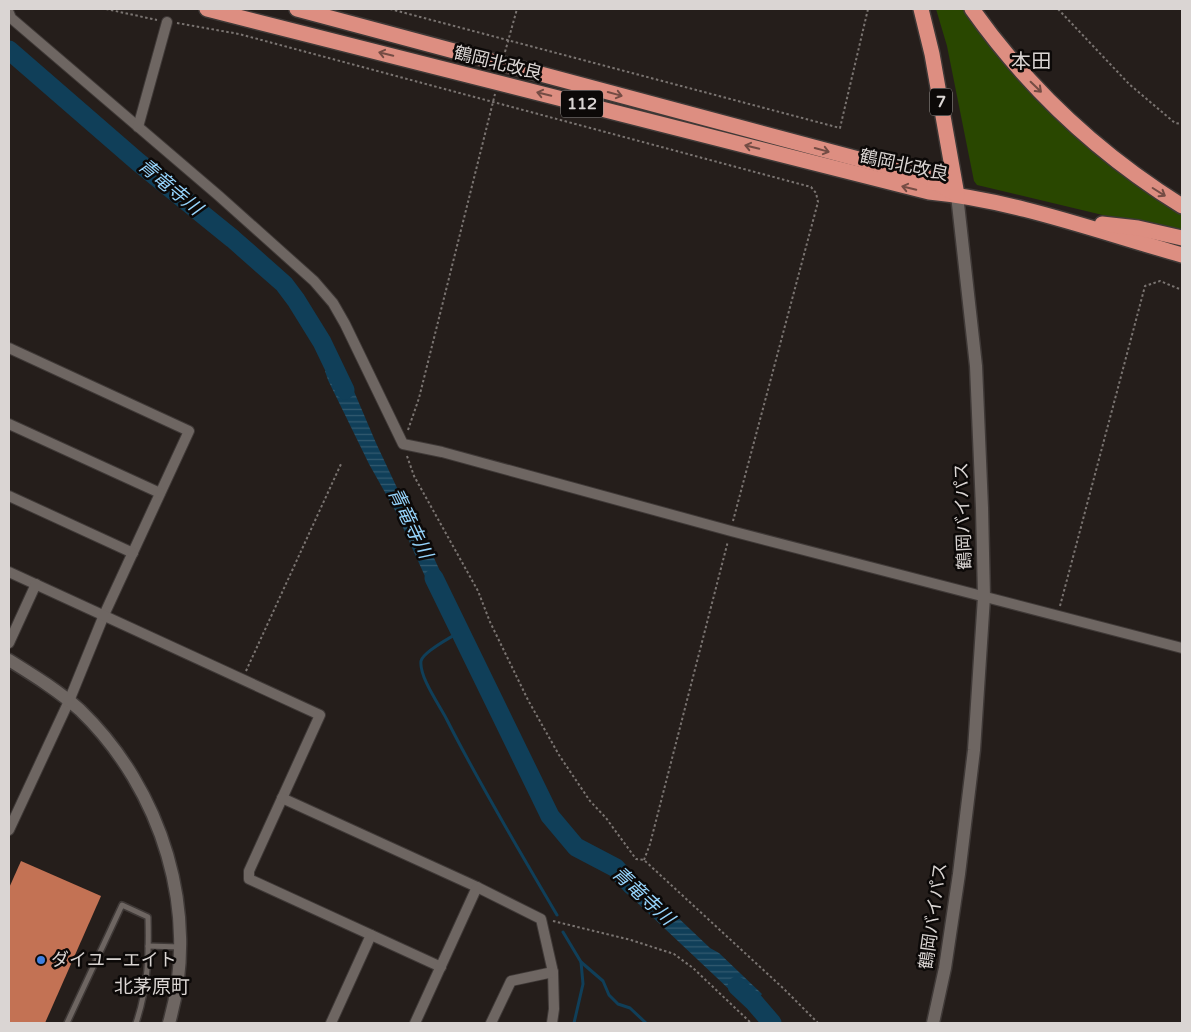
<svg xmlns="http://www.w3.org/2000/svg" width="1191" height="1032" font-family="'Varela Round','Noto Sans JP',sans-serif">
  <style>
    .grass { fill: #294700 }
    .water { fill: url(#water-rules) }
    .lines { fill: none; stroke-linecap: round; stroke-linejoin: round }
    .stream { stroke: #103f59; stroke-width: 3 }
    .river { stroke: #103f59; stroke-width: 19 }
    .building { fill: #c37254 }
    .lane-casing { stroke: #3f3937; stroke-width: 8 }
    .street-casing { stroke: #3f3937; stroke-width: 12 }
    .secondary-casing { stroke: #3f3937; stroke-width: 15 }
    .highway-casing { stroke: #3f3937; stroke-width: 18 }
    .path { stroke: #7a7471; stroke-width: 2; stroke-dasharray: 2.5 2.5; stroke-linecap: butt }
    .lane { stroke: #6e6662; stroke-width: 5 }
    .street { stroke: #6e6662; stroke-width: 10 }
    .secondary { stroke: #6e6662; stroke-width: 12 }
    .highway { stroke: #dd8e81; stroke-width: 15 }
    .oneway { stroke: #744c44 }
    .shop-dot { fill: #3f7fe0; stroke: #0c0908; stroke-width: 2 }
    .labels { text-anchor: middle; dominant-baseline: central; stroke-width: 5; stroke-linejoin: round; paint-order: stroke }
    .shield { fill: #0c0908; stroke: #9c9896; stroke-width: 1 }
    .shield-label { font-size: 16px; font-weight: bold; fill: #dad5d3 }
    .street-label { font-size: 18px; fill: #dad5d3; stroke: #0c0908 }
    .poi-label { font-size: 18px; fill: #dad5d3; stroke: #0c0908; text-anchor: start }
    .water-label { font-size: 19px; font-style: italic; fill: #96d4fc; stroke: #0c0908 }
    .neighbourhood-label { font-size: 19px; fill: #dad5d3; stroke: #0c0908 }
    .quarter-label { font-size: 20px; fill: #dad5d3; stroke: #0c0908 }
  </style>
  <defs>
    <pattern id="water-rules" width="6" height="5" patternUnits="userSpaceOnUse" patternTransform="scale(1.25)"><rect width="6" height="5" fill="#103f59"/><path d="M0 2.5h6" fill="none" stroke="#325a70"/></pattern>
  </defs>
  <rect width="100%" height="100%" fill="#251e1b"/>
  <polygon class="grass" points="936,9 977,9 1050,112 1182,205 1182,234 977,185 974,181 947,46"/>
  <g class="water">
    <polygon points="340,364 350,382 376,443 413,522 434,558 451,595 437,603 396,512 369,464 328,380 325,371"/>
    <polygon points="619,864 648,893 671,911 710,948 719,953 762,994 750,1009 610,877"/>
  </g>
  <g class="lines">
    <g class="stream">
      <path d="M460,632C451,637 423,652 421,661C419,677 440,706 447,720C481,787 519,850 557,915"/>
      <polyline points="563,932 581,962 603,981 609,995 618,1004 630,1008 646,1023"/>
      <polyline points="574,1023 583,984 581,962"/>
    </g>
    <g class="river">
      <polyline points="9,50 138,162 233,239 284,284 296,300 322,342 345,390"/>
      <polyline points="434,578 550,816 576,847 616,868 632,886"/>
      <polyline points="737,986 754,1002 772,1023"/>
    </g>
  </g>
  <polygon class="building" points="21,861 101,896 45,1023 9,1023 9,888"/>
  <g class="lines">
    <g class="lane-casing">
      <g id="lane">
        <polyline points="148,946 180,947"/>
        <path d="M67,1023L122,905L148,917C149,954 148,988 136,1023"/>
      </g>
    </g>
    <g class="street-casing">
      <g id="street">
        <polyline points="9,13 11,18 219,196 314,281 333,303 345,324 403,444 442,452 731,531 1182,648"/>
        <polyline points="138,127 167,22"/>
        <polyline points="9,348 189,431 104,615 69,701 9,830"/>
        <polyline points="9,424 160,493"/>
        <polyline points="9,496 133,553"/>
        <polyline points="9,572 320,715 249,871 249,879 441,967"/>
        <polyline points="9,643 36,584"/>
        <polyline points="282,798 477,887 541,919 553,972 554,1009 552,1023"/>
        <polyline points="331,1023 371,935"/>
        <polyline points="415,1023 477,887"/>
        <polyline points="491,1023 511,981 553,972"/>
      </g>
    </g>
    <g class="secondary-casing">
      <g id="secondary">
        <path d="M9,660C33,675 59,691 80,710C162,789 201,913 169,1023"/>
        <polyline points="933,1023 945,968 959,874 974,750 984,597 982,508 976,366 957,195"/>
      </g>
    </g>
    <g class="highway-casing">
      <g id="highway">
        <path d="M207,9L929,192C1014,200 1100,232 1182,255"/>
        <polyline points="297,9 926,177 952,192"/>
        <polyline points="921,9 932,54 957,195"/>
        <path d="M972,9C1028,88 1100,155 1182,206"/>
        <polyline points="1102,224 1138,228 1182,238"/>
      </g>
    </g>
    <g class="path">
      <polyline points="106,9 157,20"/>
      <polyline points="390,9 840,128 868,9"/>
      <polyline points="1058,9 1129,84 1175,123 1182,124"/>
      <polyline points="177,23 239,34 811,187 816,193 818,202 733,521"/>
      <polyline points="505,52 517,9"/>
      <polyline points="408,430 419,398 495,94"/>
      <polyline points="407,456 414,476 478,591 490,622 528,700 559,755 590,801 606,818 636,859 644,860 784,989 818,1023"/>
      <polyline points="1060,606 1145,286 1160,281 1182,290"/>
      <polyline points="246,671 341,464"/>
      <polyline points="644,860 650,844 728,541"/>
      <polyline points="553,921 631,940 674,954 693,968 751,1023"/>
    </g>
    <use href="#lane" class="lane"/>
    <use href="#street" class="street"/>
    <use href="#secondary" class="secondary"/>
    <use href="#highway" class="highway"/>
  </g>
  <defs><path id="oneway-shaft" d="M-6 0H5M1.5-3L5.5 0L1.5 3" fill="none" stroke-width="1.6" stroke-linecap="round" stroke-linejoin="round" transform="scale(1.25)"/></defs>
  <g class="oneway">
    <use href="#oneway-shaft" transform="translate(386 54) rotate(-166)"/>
    <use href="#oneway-shaft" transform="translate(1036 87) rotate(44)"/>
    <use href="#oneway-shaft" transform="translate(544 94) rotate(-166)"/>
    <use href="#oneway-shaft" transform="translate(615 94) rotate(15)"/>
    <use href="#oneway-shaft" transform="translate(752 147) rotate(-166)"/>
    <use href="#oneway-shaft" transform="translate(822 150) rotate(15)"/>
    <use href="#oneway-shaft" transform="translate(909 188) rotate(-166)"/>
    <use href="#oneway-shaft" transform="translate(1159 192) rotate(32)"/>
  </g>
  <circle class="shop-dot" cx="41" cy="960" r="5"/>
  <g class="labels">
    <g class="shield">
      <rect x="930" y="88.5" width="22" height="27" rx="4"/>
      <rect x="561" y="90.5" width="42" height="27" rx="4"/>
    </g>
    <g class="shield-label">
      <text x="941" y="102">7</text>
      <text x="582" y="104">112</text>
    </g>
    <g class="street-label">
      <text transform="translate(498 63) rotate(14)">鶴岡北改良</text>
      <text transform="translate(904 165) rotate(12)">鶴岡北改良</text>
      <text transform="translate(963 516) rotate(-92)">鶴岡バイパス</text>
      <text transform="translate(933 916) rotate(-82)">鶴岡バイパス</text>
    </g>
    <g class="poi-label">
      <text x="51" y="960">ダイユーエイト</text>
    </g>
    <g class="water-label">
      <text transform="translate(170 187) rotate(40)">青竜寺川</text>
      <text transform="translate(410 523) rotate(64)">青竜寺川</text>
      <text transform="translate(643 896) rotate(43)">青竜寺川</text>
    </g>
    <g class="neighbourhood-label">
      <text x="152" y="987">北茅原町</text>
    </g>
    <g class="quarter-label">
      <text x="1031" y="62">本田</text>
    </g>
  </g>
  <rect width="1191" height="1032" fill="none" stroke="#dad5d3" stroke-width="20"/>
</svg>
